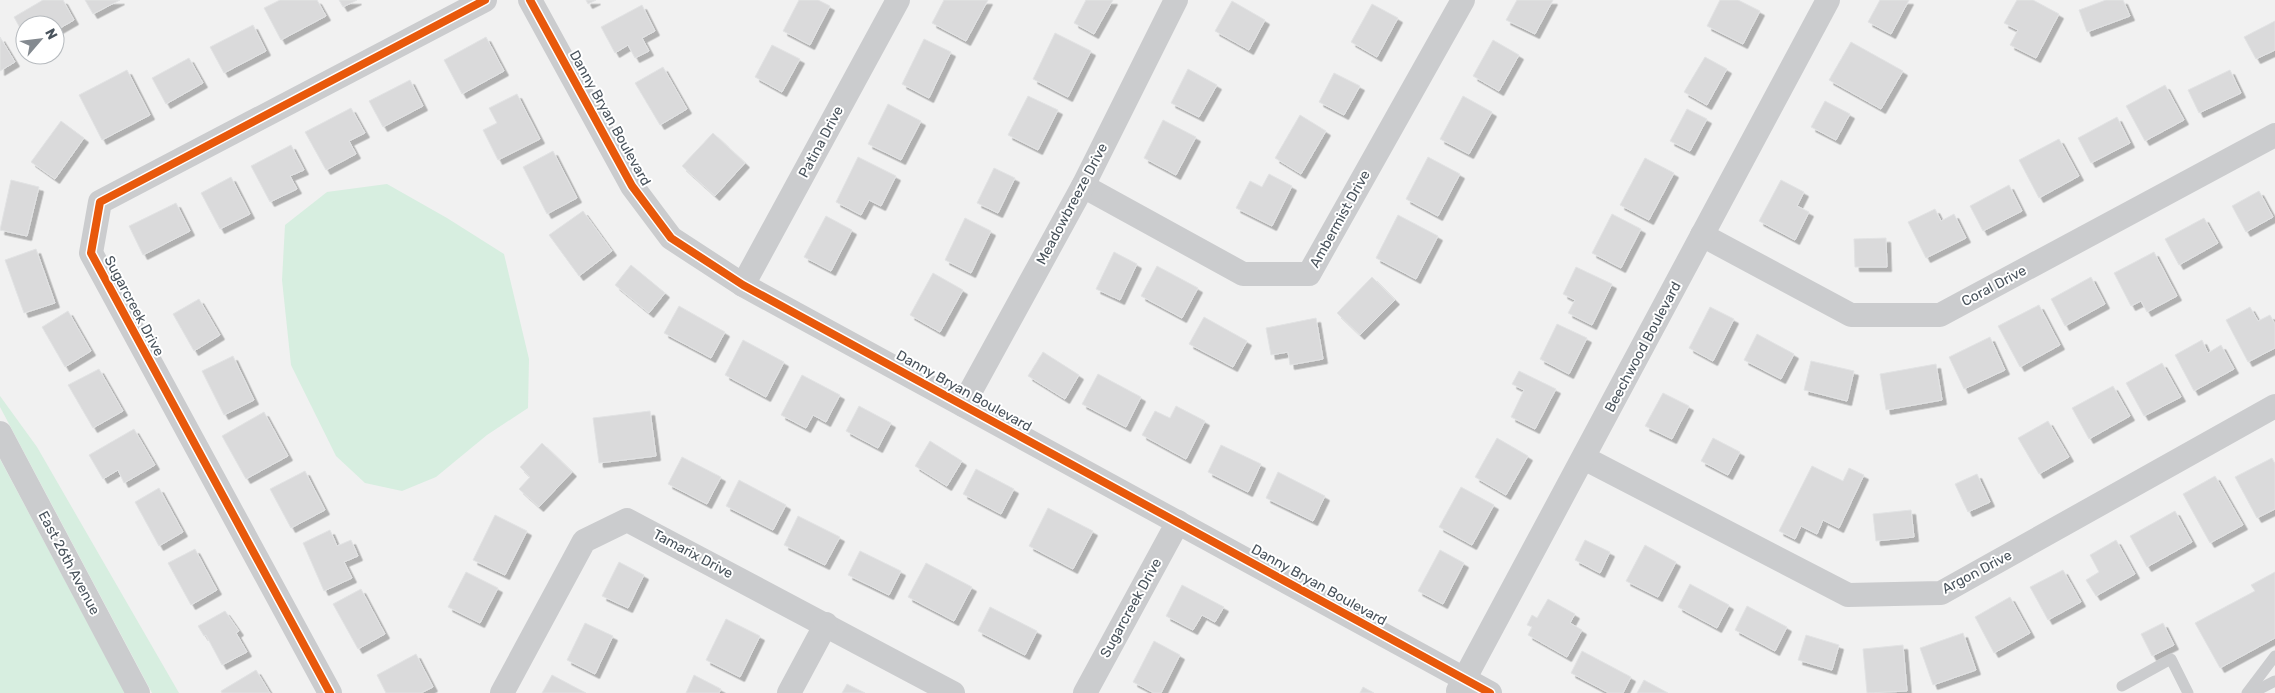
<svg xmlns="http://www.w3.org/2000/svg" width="2275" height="693" font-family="Rubik,sans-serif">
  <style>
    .green { fill: #d7eee0 }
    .building { fill: #dadadb; stroke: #e2e3e4; filter: url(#shadow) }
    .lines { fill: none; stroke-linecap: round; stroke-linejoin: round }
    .lane { stroke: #cbccce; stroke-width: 11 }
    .street { stroke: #cbccce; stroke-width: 24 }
    .cycleway-casing { stroke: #fff; stroke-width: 11 }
    .cycleway { stroke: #e8590c; stroke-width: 8 }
    .labels { text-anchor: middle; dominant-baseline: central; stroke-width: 4; stroke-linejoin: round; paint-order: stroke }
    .street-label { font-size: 14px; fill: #49535c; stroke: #fff }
  </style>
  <defs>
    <filter id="shadow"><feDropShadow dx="4.5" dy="4.5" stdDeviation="0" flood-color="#0004"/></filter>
  </defs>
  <rect width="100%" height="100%" fill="#f1f1f1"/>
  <g class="green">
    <polygon points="387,184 447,218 504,254 529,359 528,408 487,435 436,477 402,491 365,483 336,456 291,365 282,280 285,225 327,192"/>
    <polygon points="0,396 37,447 179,693 152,693 0,407"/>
    <polygon points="0,459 125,693 0,693"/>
  </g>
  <g class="building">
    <polygon points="43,0 63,0 74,20 55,31 55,25 25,25 25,37 14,17"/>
    <polygon points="85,0 120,0 93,14"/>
    <polygon points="280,0 317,0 326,16 281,40 264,8"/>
    <polygon points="339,0 357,0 343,7"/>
    <polygon points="586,0 596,0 588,4"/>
    <polygon points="799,0 818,0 830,6 810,45 783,31"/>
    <polygon points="944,0 988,0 966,41 932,23"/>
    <polygon points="1086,0 1113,0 1094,34 1074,23"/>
    <polygon points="1517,0 1553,0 1535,34 1506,20"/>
    <polygon points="1720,0 1738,0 1760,11 1743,44 1707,26"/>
    <polygon points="1880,0 1909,0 1891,34 1868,22"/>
    <polygon points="2017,0 2033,0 2059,14 2036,58 2010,45 2018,30 2004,23"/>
    <polygon points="2106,0 2123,0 2130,16 2087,32 2079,10"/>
    <polygon points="1232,1 1265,20 1249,50 1215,31"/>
    <polygon points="1372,4 1398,18 1377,57 1351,42"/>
    <polygon points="642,5 655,31 642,38 649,51 635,58 628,45 615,53 601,27"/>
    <polygon points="2275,21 2275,50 2256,59 2244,37"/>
    <polygon points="253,25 266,51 224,73 210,47"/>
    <polygon points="1055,33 1091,51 1068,97 1033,79"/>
    <polygon points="0,37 15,62 0,71"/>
    <polygon points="486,37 504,71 462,94 444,60"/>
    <polygon points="924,39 951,52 929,98 902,84"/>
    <polygon points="1493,40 1519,55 1499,91 1473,76"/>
    <polygon points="1851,42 1903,71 1881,109 1829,80"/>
    <polygon points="772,45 800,59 782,92 755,77"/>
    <polygon points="1705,57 1727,69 1707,105 1684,92"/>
    <polygon points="189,58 203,83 166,104 152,78"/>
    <polygon points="663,67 687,109 660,125 635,83"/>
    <polygon points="1188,69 1217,85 1199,117 1171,103"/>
    <polygon points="127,70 150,115 102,140 79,95"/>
    <polygon points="2230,70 2241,93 2199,113 2188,90"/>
    <polygon points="1334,73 1360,86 1344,115 1319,102"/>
    <polygon points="410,80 423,106 383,127 369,101"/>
    <polygon points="2165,85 2184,120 2145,141 2126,106"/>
    <polygon points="517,94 540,139 498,160 483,130 497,123 489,108"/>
    <polygon points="1028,96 1058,110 1038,150 1008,135"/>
    <polygon points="1463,96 1492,112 1469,154 1440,139"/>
    <polygon points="1825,101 1850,114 1836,140 1811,127"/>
    <polygon points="888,104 921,121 901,160 868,144"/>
    <polygon points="351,108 365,133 349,141 356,154 326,170 305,132"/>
    <polygon points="1687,109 1707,119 1690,151 1670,141"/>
    <polygon points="1300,115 1326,131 1301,174 1275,158"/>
    <polygon points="2117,117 2130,143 2091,163 2078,138"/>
    <polygon points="1163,120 1196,137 1176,175 1144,158"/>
    <polygon points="61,121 84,138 55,179 31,162"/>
    <polygon points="713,133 745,163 715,196 682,166"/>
    <polygon points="2059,139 2079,176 2039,198 2019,160"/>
    <polygon points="291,145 304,170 290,176 297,189 270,202 251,166"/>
    <polygon points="553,151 577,198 547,214 523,167"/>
    <polygon points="858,157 896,176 881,206 869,200 861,215 836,202"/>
    <polygon points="1428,157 1460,174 1438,216 1406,199"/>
    <polygon points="1645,158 1674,173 1649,220 1620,205"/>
    <polygon points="994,168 1015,178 998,213 977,203"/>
    <polygon points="1269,174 1292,186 1272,226 1236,208 1250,181 1262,187"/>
    <polygon points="231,177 250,214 220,229 201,193"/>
    <polygon points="11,180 39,187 27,236 0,230"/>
    <polygon points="1781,180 1804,192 1797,206 1809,212 1795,240 1759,221"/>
    <polygon points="2009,185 2022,211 1983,231 1970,206"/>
    <polygon points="2259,191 2273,217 2246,232 2232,206"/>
    <polygon points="176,203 190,231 143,255 129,226"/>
    <polygon points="1935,209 1941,221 1954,214 1966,238 1926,258 1908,222"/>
    <polygon points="583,211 612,251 579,276 549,235"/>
    <polygon points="1612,214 1641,229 1621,268 1592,253"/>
    <polygon points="1398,215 1438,236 1416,279 1376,258"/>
    <polygon points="826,216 852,230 831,271 804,257"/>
    <polygon points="965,218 991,231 971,273 945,260"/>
    <polygon points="2204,218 2218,243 2179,265 2165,239"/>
    <polygon points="1886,238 1887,267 1855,267 1854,239"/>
    <polygon points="36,249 55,303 24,313 5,260"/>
    <polygon points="1114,252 1137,264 1120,300 1096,289"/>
    <polygon points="2154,252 2177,296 2147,312 2141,301 2131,306 2114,273"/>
    <polygon points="631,265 665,293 649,313 615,285"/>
    <polygon points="1157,266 1198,288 1182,318 1141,296"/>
    <polygon points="1576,267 1612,284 1592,325 1568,313 1575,300 1563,294"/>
    <polygon points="933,273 963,290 940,332 910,315"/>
    <polygon points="1372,277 1395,300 1360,335 1337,313"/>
    <polygon points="2091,277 2105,304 2065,326 2051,299"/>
    <polygon points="199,299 220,335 194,351 173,314"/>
    <polygon points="2039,305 2060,345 2020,367 1998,326"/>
    <polygon points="679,306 725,332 711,358 664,333"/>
    <polygon points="1710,307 1734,319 1713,361 1689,348"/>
    <polygon points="2250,307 2258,321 2270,315 2275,324 2275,348 2248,362 2226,320"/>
    <polygon points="68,311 91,351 65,367 42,327"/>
    <polygon points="1204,317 1247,341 1233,367 1189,344"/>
    <polygon points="1316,318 1323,359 1290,365 1288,352 1271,355 1266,328"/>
    <polygon points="1557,324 1587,338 1569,374 1540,359"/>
    <polygon points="1757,334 1794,354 1781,379 1744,360"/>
    <polygon points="1990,337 2005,370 1964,389 1949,357"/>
    <polygon points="743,340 784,362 766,397 725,375"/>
    <polygon points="2202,340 2208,353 2221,345 2234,369 2194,391 2175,355"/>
    <polygon points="1043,352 1079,375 1065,399 1028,376"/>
    <polygon points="233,356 254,400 224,415 202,371"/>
    <polygon points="1811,361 1854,371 1847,401 1804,390"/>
    <polygon points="2162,363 2181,397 2144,416 2126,383"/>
    <polygon points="1936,364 1942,400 1886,410 1880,374"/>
    <polygon points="99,369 123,411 93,428 68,385"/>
    <polygon points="1519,371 1556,389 1535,429 1511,417 1524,390 1512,384"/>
    <polygon points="1098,374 1141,397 1126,427 1082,404"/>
    <polygon points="802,375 840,395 826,422 813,415 806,428 781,415"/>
    <polygon points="2113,386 2130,416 2089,439 2072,408"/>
    <polygon points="1663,393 1689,406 1672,439 1645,426"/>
    <polygon points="859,406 891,423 878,448 846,431"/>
    <polygon points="1176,406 1205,421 1186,459 1142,435 1155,411 1170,418"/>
    <polygon points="650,411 656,456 599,463 593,418"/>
    <polygon points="264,412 288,456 246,479 222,436"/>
    <polygon points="2048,421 2069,457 2039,474 2018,438"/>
    <polygon points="134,429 155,465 124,483 118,470 103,479 89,455"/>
    <polygon points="1497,438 1528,456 1506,495 1475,477"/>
    <polygon points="1713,438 1740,452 1728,475 1701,461"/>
    <polygon points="930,441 962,461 947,486 915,466"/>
    <polygon points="542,443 572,472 539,507 519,489 530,477 520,467"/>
    <polygon points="1221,445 1261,464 1248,492 1208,472"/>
    <polygon points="682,457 721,477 707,504 668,484"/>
    <polygon points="2272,458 2275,464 2275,509 2257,518 2235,477"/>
    <polygon points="1812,466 1843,481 1849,468 1864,475 1839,528 1823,520 1817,534 1801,526 1795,539 1779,531"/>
    <polygon points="976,469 1014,489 1001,514 963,494"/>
    <polygon points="305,471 325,510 291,528 270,489"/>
    <polygon points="1278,472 1325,496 1313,521 1266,498"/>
    <polygon points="1977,474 1990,502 1968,512 1955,484"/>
    <polygon points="2215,476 2243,525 2210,543 2183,494"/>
    <polygon points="739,480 786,505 773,530 726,506"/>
    <polygon points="1461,487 1494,505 1472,545 1439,527"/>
    <polygon points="159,488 183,532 159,546 135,502"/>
    <polygon points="1048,508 1093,531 1073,569 1029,546"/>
    <polygon points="1911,510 1914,537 1876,541 1873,514"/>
    <polygon points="2175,511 2192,542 2147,567 2130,536"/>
    <polygon points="495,515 527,531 505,575 473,560"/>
    <polygon points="798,516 840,537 825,565 784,545"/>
    <polygon points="330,530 337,546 351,540 358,556 344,562 352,578 324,591 303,543"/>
    <polygon points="1585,540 1610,552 1600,573 1575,560"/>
    <polygon points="2116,540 2135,574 2096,596 2086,580 2099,572 2090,555"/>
    <polygon points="1645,545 1676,562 1658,597 1626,581"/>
    <polygon points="195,549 217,590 191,605 168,563"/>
    <polygon points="1440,550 1464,563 1443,604 1418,591"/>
    <polygon points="860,551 901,571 889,595 848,575"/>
    <polygon points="619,562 644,575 628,608 602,596"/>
    <polygon points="926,563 972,587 954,621 908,597"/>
    <polygon points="2063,570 2081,602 2048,620 2030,587"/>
    <polygon points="466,572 498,588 480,623 448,607"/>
    <polygon points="2275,572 2275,638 2220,668 2195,623 2255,591 2251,585"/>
    <polygon points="1690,584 1729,605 1717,628 1678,607"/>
    <polygon points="1182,585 1224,607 1215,622 1202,615 1193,630 1166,616"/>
    <polygon points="361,589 385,634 358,649 333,604"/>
    <polygon points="2010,597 2030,633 1994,653 1975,617"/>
    <polygon points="1548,599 1575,614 1570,623 1582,630 1567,657 1528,635 1532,627 1527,625 1532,615 1537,618"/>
    <polygon points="1747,606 1787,627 1775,651 1735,630"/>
    <polygon points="990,607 1037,631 1025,655 978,631"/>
    <polygon points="225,611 239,631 236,633 247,652 222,665 206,635 204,636 198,626"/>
    <polygon points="726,619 760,636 740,677 706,660"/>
    <polygon points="585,623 613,636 595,674 567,660"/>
    <polygon points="2163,623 2174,645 2152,656 2141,634"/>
    <polygon points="1963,633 1976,670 1933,685 1920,648"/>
    <polygon points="1806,635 1839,645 1832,670 1798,660"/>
    <polygon points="1154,641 1180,655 1161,693 1154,693 1133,682"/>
    <polygon points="1903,645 1907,691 1867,693 1863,649"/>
    <polygon points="1582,651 1631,677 1623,693 1609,693 1571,673"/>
    <polygon points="416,654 433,687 421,693 386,693 377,675"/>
    <polygon points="256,670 270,693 222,693 221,691"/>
    <polygon points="552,675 586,693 542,693"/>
    <polygon points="694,675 721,689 719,693 686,693"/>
    <polygon points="1644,680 1668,693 1637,693"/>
    <polygon points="847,684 865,693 842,693"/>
    <polygon points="1363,687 1374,693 1360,693"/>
  </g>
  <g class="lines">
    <g class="lane">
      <polyline points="2122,686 2171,659 2188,693"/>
      <polyline points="2247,693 2275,656"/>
      <polyline points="2252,693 2275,681"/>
    </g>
    <g class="street">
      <polyline points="530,0 632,186 671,238 743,285 1490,693"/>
      <polyline points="1083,186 1243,274 1309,274 1463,0"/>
      <polyline points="1702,235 1851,315 1940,315 2275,135"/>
      <polyline points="743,285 898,0"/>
      <polyline points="963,405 1083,186 1176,0"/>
      <polyline points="0,433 138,693"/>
      <polyline points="1584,458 1848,595 1941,593 2275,406"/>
      <polyline points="1458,691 1828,0"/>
      <polyline points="330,693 91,253 100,202 485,0"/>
      <polyline points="502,693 584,541 627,520 953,693"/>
      <polyline points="789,693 826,624"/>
      <polyline points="1085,693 1178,522"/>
    </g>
    <g class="cycleway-casing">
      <g id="cycleway">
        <polyline points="530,0 632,186 671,238 743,285 1490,693"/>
        <polyline points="330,693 91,253 100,202 485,0"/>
      </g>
    </g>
    <use href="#cycleway" class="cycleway"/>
  </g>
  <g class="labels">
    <g class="street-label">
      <text transform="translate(610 118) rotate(61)">Danny Bryan Boulevard</text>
      <text transform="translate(821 142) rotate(-62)">Patina Drive</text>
      <text transform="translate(1072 204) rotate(-62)">Meadowbreeze Drive</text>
      <text transform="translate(1340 219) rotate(-61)">Ambermist Drive</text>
      <text transform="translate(1994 286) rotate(-28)">Coral Drive</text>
      <text transform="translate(134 306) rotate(62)">Sugarcreek Drive</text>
      <text transform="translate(1643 347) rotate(-62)">Beechwood Boulevard</text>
      <text transform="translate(964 391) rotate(29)">Danny Bryan Boulevard</text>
      <text transform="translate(693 554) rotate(28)">Tamarix Drive</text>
      <text transform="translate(69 563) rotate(62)">East 26th Avenue</text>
      <text transform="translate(1977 572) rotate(-28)">Argon Drive</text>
      <text transform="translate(1319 585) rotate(29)">Danny Bryan Boulevard</text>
      <text transform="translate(1131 608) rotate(-61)">Sugarcreek Drive</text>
    </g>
  </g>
  <g transform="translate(40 40) rotate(62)"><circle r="24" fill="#ffffff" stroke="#b6babe"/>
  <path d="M0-4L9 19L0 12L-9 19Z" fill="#848a90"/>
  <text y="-8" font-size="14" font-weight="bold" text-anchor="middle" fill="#49535c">N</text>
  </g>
</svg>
